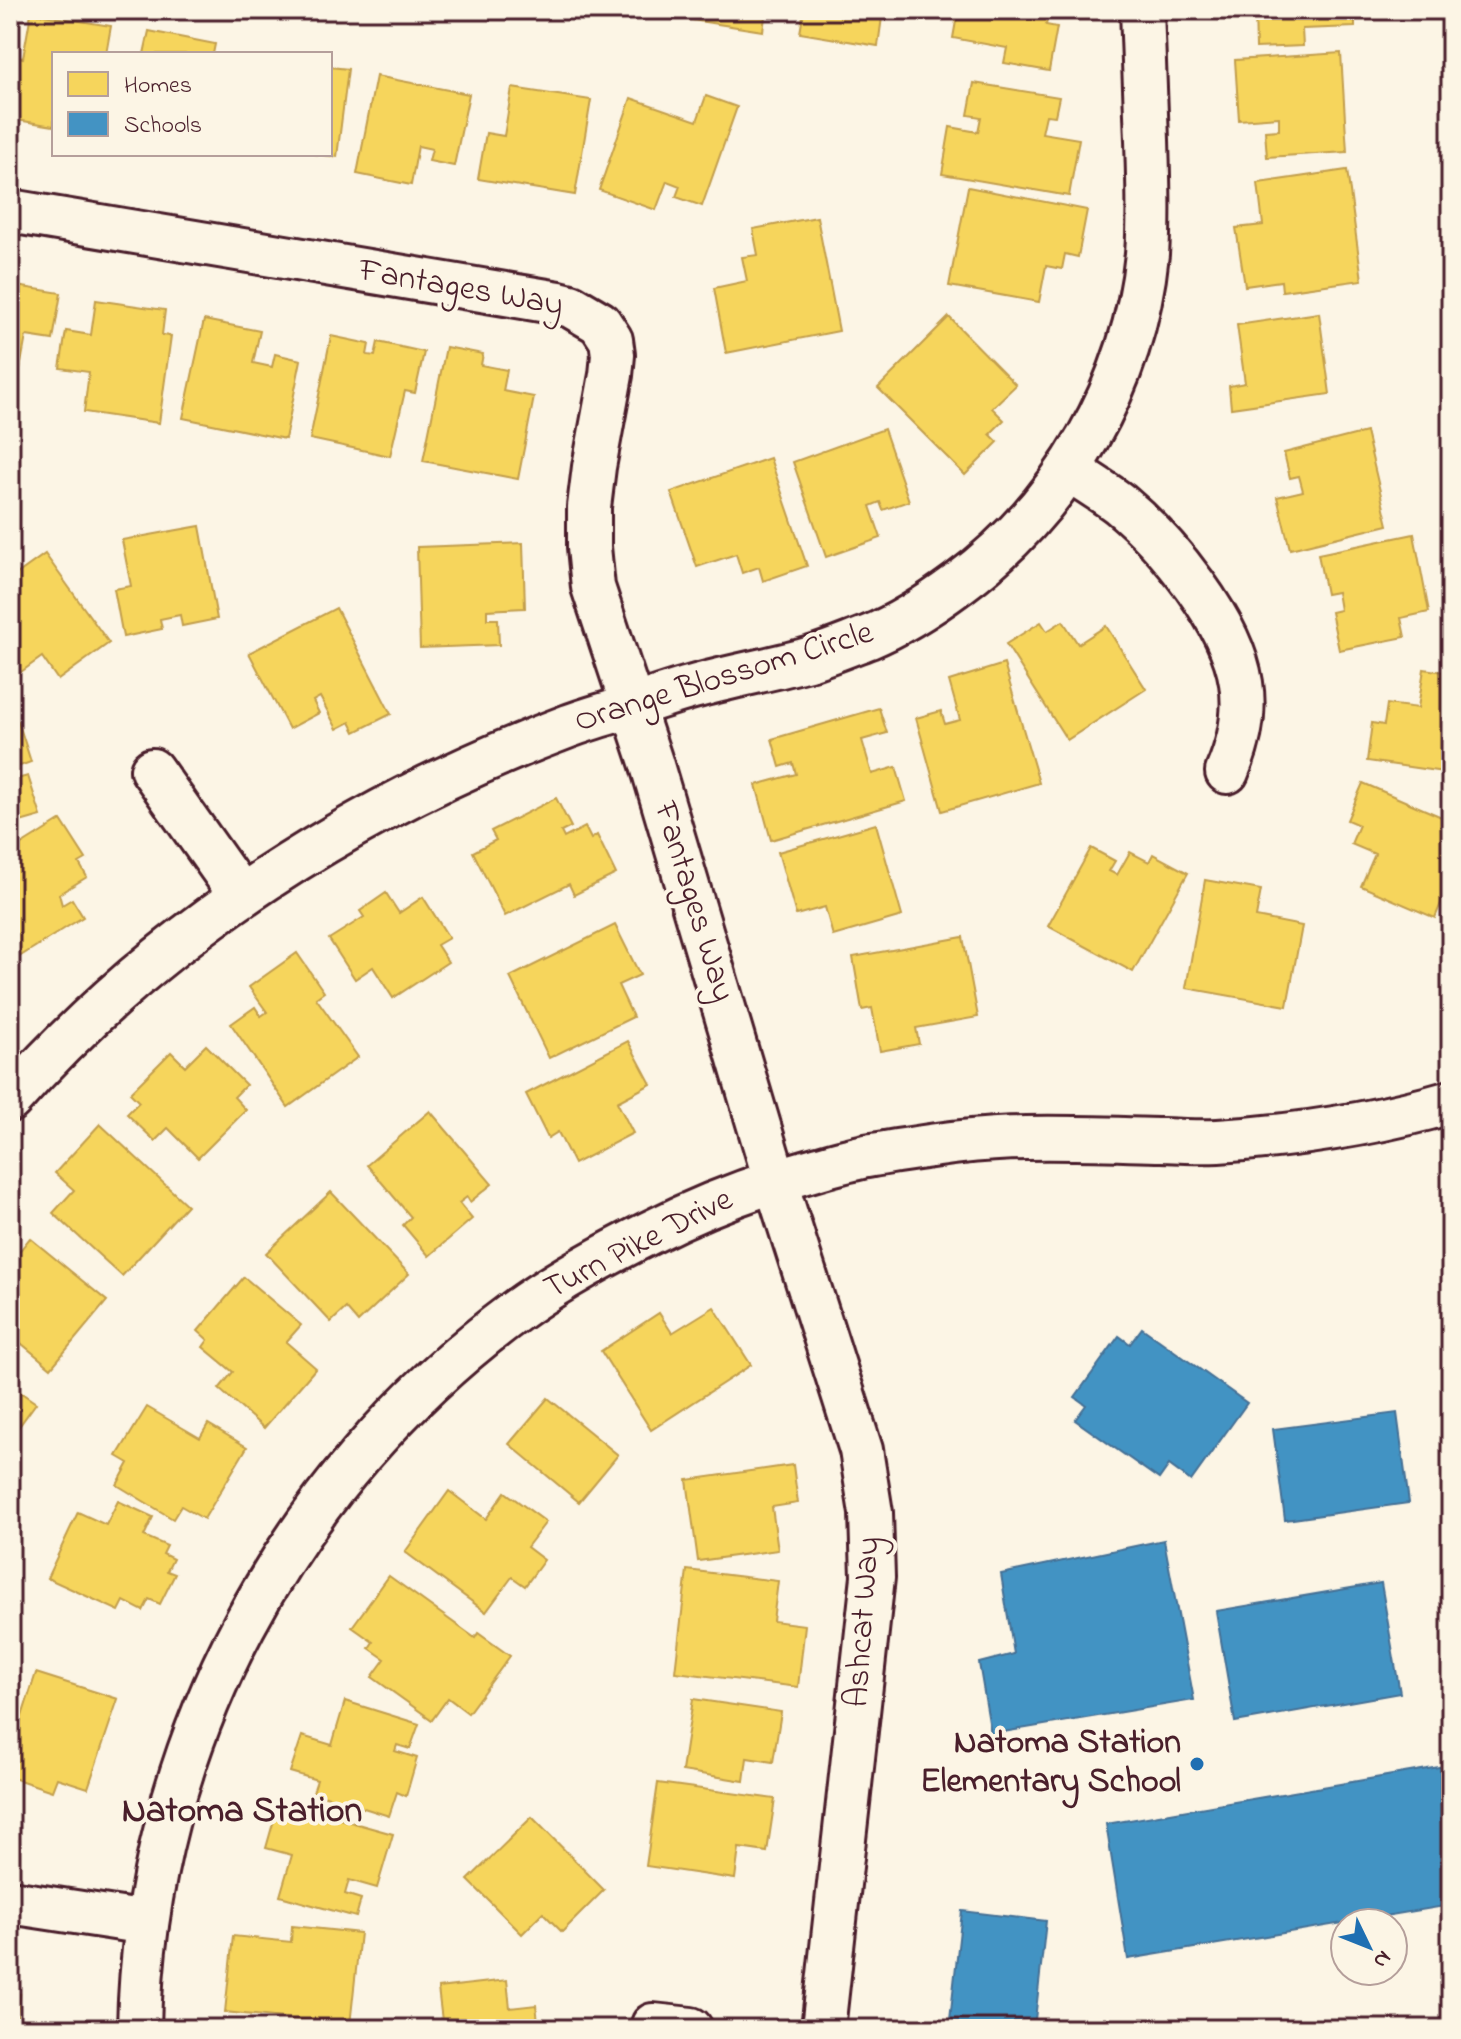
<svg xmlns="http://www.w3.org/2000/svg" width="1461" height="2039" font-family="'Indie Flower',sans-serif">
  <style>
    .homes { fill: #f6d55c; stroke: #c29e4d; stroke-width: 2 }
    .schools { fill: #4393c3; stroke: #457095; stroke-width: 2 }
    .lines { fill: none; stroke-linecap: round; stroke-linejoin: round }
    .minor-casing { stroke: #4a1f2b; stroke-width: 48 }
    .minor { stroke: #fcf5e5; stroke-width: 42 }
    .poi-dot { fill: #1f6fb2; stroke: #fcf5e5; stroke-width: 3 }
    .labels { text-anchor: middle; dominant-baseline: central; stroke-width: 8; stroke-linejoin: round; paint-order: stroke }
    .street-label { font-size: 34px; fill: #4a1f2b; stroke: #fcf5e5 }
    .poi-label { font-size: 34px; font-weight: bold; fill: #4a1f2b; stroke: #fcf5e5; text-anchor: end }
    .neighbourhood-label { font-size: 36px; font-weight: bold; fill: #4a1f2b; stroke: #fcf5e5 }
  </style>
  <rect width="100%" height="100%" fill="#fcf5e5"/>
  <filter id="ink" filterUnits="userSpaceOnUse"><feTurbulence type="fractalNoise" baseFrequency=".0125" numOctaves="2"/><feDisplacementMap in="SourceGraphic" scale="16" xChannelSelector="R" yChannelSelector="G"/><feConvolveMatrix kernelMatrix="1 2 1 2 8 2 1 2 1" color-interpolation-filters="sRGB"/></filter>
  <g filter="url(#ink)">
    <g class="homes">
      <polygon points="667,10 766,10 763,31 666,16"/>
      <polygon points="804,10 883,10 878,46 800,33"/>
      <polygon points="958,10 1065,10 1064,13 1049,10 1046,25 1057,27 1049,71 1004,63 1007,48 953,38"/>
      <polygon points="1255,10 1355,10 1355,27 1302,29 1303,46 1256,48"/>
      <polygon points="31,13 111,26 106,54 54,54 54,126 10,119 10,56 23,58"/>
      <polygon points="149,31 215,44 213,54 144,54"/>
      <polygon points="1341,53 1347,152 1267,157 1265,131 1279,130 1279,117 1239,120 1235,60"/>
      <polygon points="330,67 348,69 337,157 314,154 330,154"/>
      <polygon points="376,76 469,94 454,166 429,161 432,149 418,146 411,185 357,174"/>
      <polygon points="974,83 1059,97 1055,116 1046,115 1042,133 1079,139 1069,196 942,174 950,127 978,132 981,117 968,115"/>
      <polygon points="512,88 591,100 575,195 478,179 486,133 504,136"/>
      <polygon points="706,96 737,107 702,206 676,197 680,186 667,181 656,210 599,190 631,98 697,121"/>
      <polygon points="1347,170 1362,280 1282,291 1281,281 1245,286 1236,228 1263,225 1258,183"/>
      <polygon points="968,187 1087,210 1078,257 1065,254 1062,269 1046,266 1039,302 949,286"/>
      <polygon points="817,217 839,331 726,353 714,288 747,281 742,257 758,255 753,229"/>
      <polygon points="10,285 61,293 53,340 26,336 15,397 10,396"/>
      <polygon points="96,300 165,310 162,335 171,336 159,423 84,412 89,372 60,368 66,331 91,335"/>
      <polygon points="1319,313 1330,394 1231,408 1229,386 1245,383 1237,325"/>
      <polygon points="949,317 1016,385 992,408 1004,420 990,434 998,442 965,475 878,388"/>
      <polygon points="204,320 260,331 253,363 272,367 275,354 301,360 285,439 183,418"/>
      <polygon points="331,336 369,344 367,355 375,356 378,342 424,352 415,393 405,391 390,456 310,439"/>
      <polygon points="446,347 483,354 481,365 507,370 503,391 534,397 518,479 423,461"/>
      <polygon points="884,429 909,501 883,510 880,502 870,506 881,538 826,557 793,462"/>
      <polygon points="1366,432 1388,525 1290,549 1277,497 1303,491 1299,476 1290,478 1284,453"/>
      <polygon points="770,458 807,566 763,581 759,567 742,573 736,554 697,567 671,492"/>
      <polygon points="200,526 217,619 182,626 180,615 160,619 162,629 123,637 114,589 131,586 122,540"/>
      <polygon points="1414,534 1429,612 1401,618 1405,637 1339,650 1331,612 1340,610 1337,592 1326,594 1318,554"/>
      <polygon points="523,543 525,608 487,610 487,619 498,619 499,645 420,648 417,547"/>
      <polygon points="45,554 109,643 58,680 42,657 14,677 10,672 10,579"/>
      <polygon points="336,608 391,714 355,732 350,722 337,729 320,697 313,701 319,713 289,729 249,653"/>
      <polygon points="1063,621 1078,644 1106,626 1146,689 1067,740 1006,644 1041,622 1047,631"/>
      <polygon points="1004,664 1039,783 942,811 916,718 941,711 945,724 960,720 949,681"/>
      <polygon points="1424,669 1451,673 1451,773 1367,761 1372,723 1384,725 1387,704 1418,708"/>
      <polygon points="879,708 887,733 862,740 872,774 896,767 906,801 771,840 756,785 796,774 793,763 780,767 772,739"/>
      <polygon points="18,721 31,762 17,767 17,779 28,776 41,816 10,825 10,724"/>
      <polygon points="1363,783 1451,821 1451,879 1435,918 1361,886 1375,854 1351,844 1359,825 1347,820"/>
      <polygon points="556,798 571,827 561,832 564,838 585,827 591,839 597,835 616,874 574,895 569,884 505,916 473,852 496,840 491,831"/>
      <polygon points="61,820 86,859 79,863 87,877 59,894 62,905 72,899 83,917 11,962 10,852"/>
      <polygon points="876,824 902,916 833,936 825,907 796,915 778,852"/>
      <polygon points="1091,848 1115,861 1109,871 1117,875 1130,852 1149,862 1153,854 1188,873 1133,972 1048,926"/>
      <polygon points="1205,880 1261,890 1256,917 1302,926 1287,1006 1186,988"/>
      <polygon points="386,893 399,913 423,897 449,938 437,945 448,962 393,998 373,967 355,979 329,939 364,917 360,911"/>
      <polygon points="615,925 640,975 618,985 633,1017 549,1058 510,977"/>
      <polygon points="963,937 978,1017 916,1028 919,1044 880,1051 872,1008 862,1010 853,957"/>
      <polygon points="297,953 324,992 316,998 358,1057 288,1107 231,1024 255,1007 261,1016 267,1012 249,987"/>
      <polygon points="628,1041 651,1084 617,1102 633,1133 574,1164 558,1132 548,1138 526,1094"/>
      <polygon points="206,1045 246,1085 234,1097 246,1110 198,1158 168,1128 155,1141 127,1114 139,1102 130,1093 171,1052 185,1066"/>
      <polygon points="430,1111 492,1184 470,1202 467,1197 459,1203 472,1219 429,1256 403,1225 411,1217 367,1165"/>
      <polygon points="100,1124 187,1205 122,1276 53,1213 74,1190 55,1173"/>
      <polygon points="331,1192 409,1274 358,1322 346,1308 331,1322 266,1253"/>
      <polygon points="30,1238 107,1301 51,1368 10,1334 10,1263"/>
      <polygon points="244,1277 301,1325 286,1342 316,1368 264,1428 219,1389 233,1372 203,1347 208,1340 198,1331"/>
      <polygon points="714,1307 751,1365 651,1430 601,1351 659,1313 672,1333"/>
      <polygon points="10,1385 36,1403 10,1439"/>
      <polygon points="548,1398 618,1455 579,1502 509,1444"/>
      <polygon points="147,1407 200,1438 208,1424 247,1447 204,1519 181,1506 173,1519 117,1485 129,1463 117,1456"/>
      <polygon points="793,1465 798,1503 772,1507 778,1550 698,1561 687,1480"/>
      <polygon points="449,1491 486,1519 505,1492 546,1522 527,1547 544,1560 525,1586 512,1577 486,1612 405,1552"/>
      <polygon points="118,1501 153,1517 144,1536 167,1546 163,1554 173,1559 167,1571 175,1574 160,1604 149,1599 143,1611 124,1601 119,1611 47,1578 78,1512 106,1525"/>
      <polygon points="687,1570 778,1581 773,1621 805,1625 798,1687 675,1672"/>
      <polygon points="389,1576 475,1638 478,1633 510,1656 468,1713 448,1698 432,1720 372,1677 385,1659 369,1648 373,1642 352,1627"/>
      <polygon points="36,1673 118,1699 88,1788 57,1778 52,1791 10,1777 10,1736 15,1738"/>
      <polygon points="693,1699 781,1712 773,1762 747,1758 744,1781 682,1771"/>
      <polygon points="345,1701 419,1724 410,1749 397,1745 395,1751 417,1758 406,1796 397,1792 389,1816 313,1792 317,1780 290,1772 302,1736 332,1745"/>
      <polygon points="658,1783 775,1799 767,1852 739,1848 735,1879 646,1866"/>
      <polygon points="279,1802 393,1834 377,1888 349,1880 345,1894 361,1899 356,1917 280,1896 292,1855 266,1848"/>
      <polygon points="532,1817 604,1890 562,1932 543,1913 522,1934 468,1880"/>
      <polygon points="292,1926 360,1933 350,2025 225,2012 233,1936 291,1942"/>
      <polygon points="507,1980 510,2008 536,2005 539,2029 443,2029 438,1988"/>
      <polygon points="10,1993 20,1994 15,2029 10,2029"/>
    </g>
    <g class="schools">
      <polygon points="1142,1328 1247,1403 1191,1481 1169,1465 1159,1479 1075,1420 1086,1405 1075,1397 1119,1336 1130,1344"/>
      <polygon points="1397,1413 1409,1503 1285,1520 1273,1429"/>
      <polygon points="1164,1540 1194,1700 991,1734 979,1663 1014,1654 1001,1574"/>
      <polygon points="1381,1583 1400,1693 1235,1722 1216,1611"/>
      <polygon points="1451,1765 1451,1905 1128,1959 1106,1824"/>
      <polygon points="962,1911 1046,1921 1034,2029 949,2029"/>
      <polygon points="1069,2020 1135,2029 1068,2029"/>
    </g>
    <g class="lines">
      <g class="minor-casing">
        <g id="minor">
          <polyline points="10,211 559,303 571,306 600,323 611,340 613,355 611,375 594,467 589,507 589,547 593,587 651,762 775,1180 861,1450 871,1513 873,1577 823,2029"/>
          <path d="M1069,470C1086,481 1104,492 1120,504C1167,543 1232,622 1241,683C1246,714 1239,744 1227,772"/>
          <polyline points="152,770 241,896"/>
          <path d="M10,1100C160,930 358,805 569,726C590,718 613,712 635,705C655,699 674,692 693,687C732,676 773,669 812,658C831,652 850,644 869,637C901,624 931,604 958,584C1064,506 1134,384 1147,254C1150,216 1148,178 1147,140C1145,97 1144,53 1142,10"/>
          <polyline points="10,1902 147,1923"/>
          <polyline points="653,2025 691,2029"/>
          <path d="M139,2029C144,1744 287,1480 516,1311C557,1281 603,1256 649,1233C704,1205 760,1184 819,1168C837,1163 854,1158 872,1155C923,1147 975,1138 1026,1138C1072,1137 1118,1139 1163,1140C1181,1141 1200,1142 1218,1141C1297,1136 1375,1124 1451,1102"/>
        </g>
      </g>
      <use href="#minor" class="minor"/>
    </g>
  </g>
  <circle class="poi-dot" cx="1197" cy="1764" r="8"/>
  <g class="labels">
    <g class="street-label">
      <text transform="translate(461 289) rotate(10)">Fantages Way</text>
      <text transform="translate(724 678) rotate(-17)">Orange Blossom Circle</text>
      <text transform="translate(693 902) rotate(73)">Fantages Way</text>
      <text transform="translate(639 1245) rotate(-27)">Turn Pike Drive</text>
      <text transform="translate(864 1622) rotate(-86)">Ashcat Way</text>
    </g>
    <g class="poi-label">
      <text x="1181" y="1744">Natoma Station<tspan x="1181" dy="39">Elementary School</tspan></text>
    </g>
    <g class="neighbourhood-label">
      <text x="242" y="1812">Natoma Station</text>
    </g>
  </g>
  <rect width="1461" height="2039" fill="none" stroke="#fcf5e5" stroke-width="40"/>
  <rect x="20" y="20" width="1421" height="1999" fill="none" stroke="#4a1f2b" stroke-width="3" filter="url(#ink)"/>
  <rect x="52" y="52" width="280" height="104" fill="#fcf5e5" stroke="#b59f9b" stroke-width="2"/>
  <rect x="68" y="72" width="40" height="24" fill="#f6d55c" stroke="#b59f9b" stroke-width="2"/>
  <text x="124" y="92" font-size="24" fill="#4a1f2b">Homes</text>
  <rect x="68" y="112" width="40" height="24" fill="#4393c3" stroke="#b59f9b" stroke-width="2"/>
  <text x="124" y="132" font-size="24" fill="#4a1f2b">Schools</text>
  <g transform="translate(1369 1947) rotate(133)"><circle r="38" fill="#fcf5e5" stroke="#b59f9b" stroke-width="2"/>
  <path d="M0-6L14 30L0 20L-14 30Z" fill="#1f6fb2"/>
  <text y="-12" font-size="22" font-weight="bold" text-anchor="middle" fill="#4a1f2b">N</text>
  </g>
</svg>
